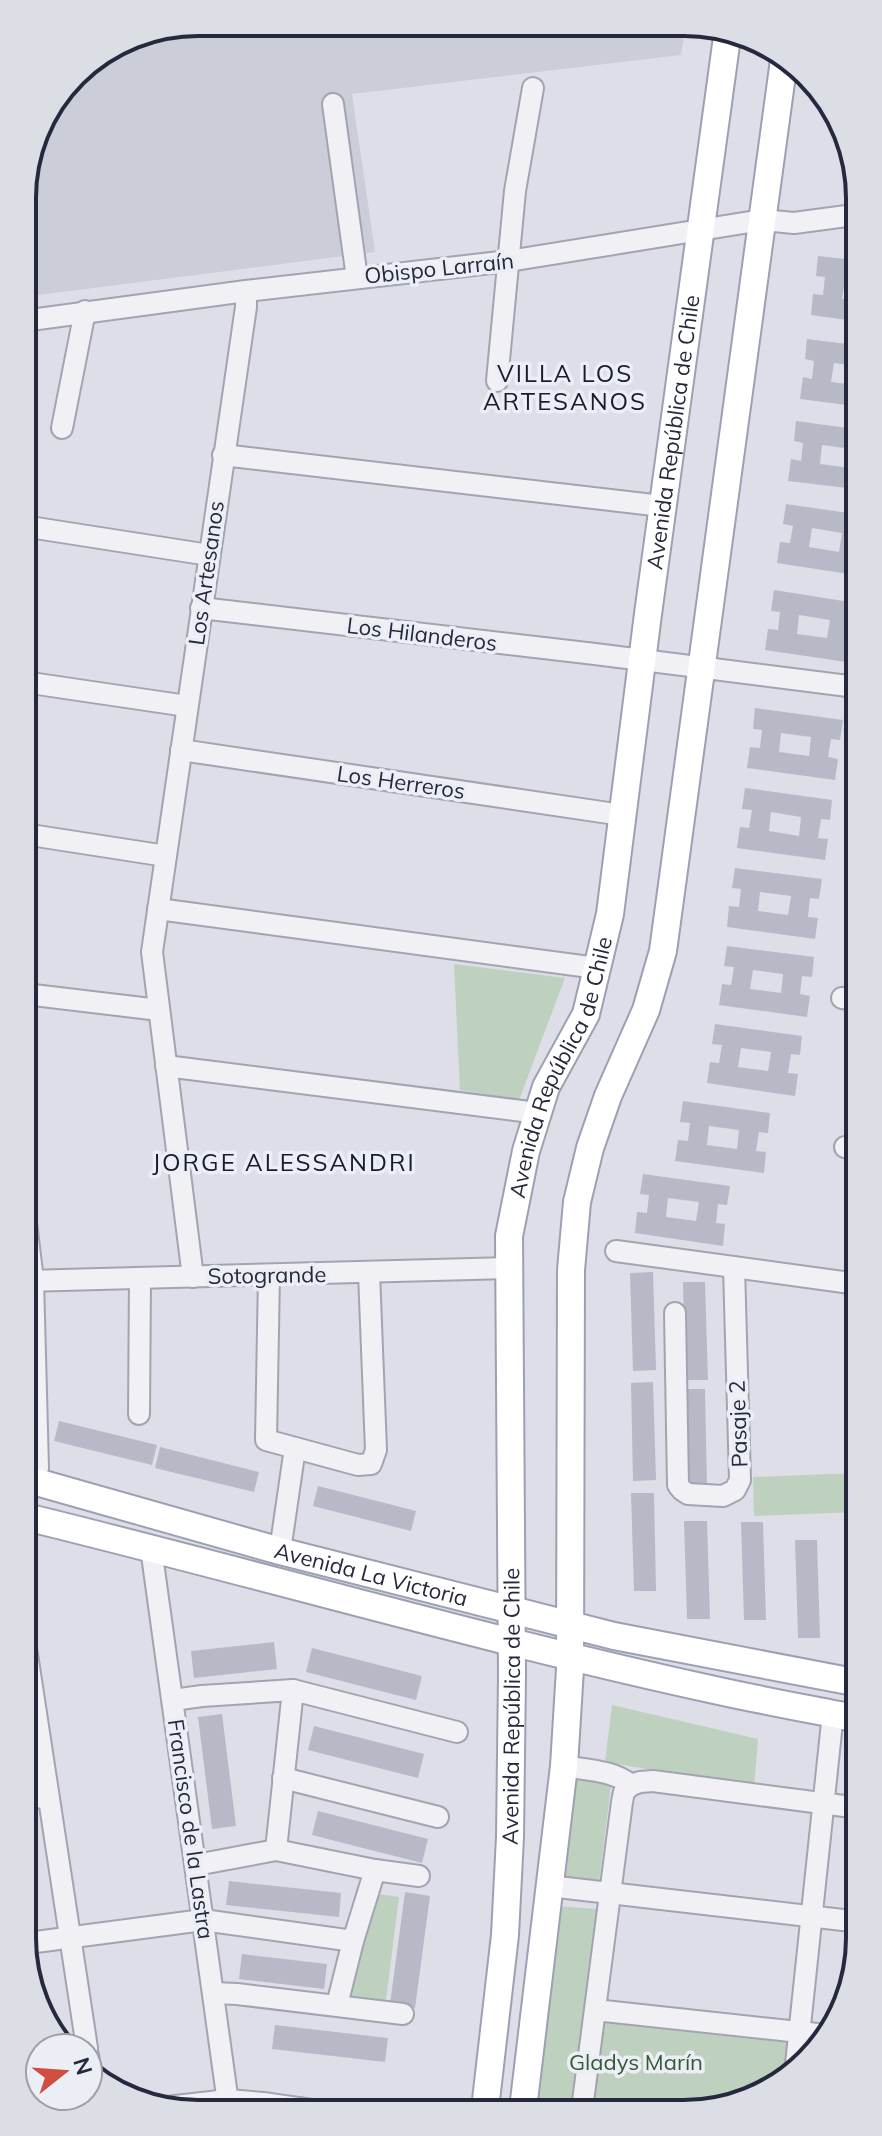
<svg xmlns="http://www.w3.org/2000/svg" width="882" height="2136" font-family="Mulish,sans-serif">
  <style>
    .built { fill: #cbcdd9 }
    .green { fill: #bed1be }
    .building { fill: #b7b9c7; fill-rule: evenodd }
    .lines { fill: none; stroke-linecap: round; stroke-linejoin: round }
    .minor-casing { stroke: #a2a4b1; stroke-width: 24 }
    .major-casing { stroke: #9ca0b3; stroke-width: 30 }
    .minor { stroke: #f0f0f5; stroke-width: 20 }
    .major { stroke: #fff; stroke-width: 26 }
    .labels { text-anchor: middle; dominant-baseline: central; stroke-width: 7; stroke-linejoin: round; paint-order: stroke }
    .street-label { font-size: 22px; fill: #26293d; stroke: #eceef5 }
    .park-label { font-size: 22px; fill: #345936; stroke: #eceef5 }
    .neighbourhood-label { font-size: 24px; letter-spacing: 2px; fill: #191b2e; stroke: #eceef5 }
    .rim { fill: none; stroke: #26293d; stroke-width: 4 }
  </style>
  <rect width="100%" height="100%" fill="#dddee7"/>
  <polygon class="built" points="198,22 686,25 681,55 352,94 375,252 23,297 22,186 40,121 82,66 131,35"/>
  <g class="green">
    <polygon points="454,964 565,978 519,1100 460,1090"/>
    <polygon points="858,1473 858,1512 754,1516 753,1477"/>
    <polygon points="612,1705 758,1739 754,1787 605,1762"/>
    <polygon points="859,1757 859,1791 844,1789 848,1758"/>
    <polygon points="573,1777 611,1785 599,1883 561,1876"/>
    <polygon points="364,1892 399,1897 385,2008 331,2001"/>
    <polygon points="555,1906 598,1909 573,2109 533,2109"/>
    <polygon points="595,2012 826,2037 823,2046 729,2108 604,2109 580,2106"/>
  </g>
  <g class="building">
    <polygon points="818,256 854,260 855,281 845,280 842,299 855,300 855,321 811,315 813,294 823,295 825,277 816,276"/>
    <polygon points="807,339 855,345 855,366 834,363 831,382 855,385 855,406 800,399 803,377 812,379 814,361 805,359"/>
    <path d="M796,421L855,429V489L788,481L791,459L801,461L803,443L794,441ZM822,445L852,449L850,468L820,464Z"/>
    <path d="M786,504L855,514V575L777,563L780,542L790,543L793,526L783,524ZM812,528L842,533L839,552L809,547Z"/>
    <path d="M774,590L856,603V623L849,622L846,641L856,642L853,663L765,650L768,629L778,630L780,612L771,611ZM799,615L830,620L827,638L797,634Z"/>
    <path d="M755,708L843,720L840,740L831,739L828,757L838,759L835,780L747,768L750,747L760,748L762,730L753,729ZM781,733L811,737L809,756L779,752Z"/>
    <path d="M745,788L832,800L830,820L821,819L818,838L828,839L825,860L737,848L740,827L749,828L752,810L742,809ZM771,812L801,817L799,836L769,831Z"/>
    <path d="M735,868L822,879L819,899L810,898L808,917L818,918L815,939L727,927L729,906L739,907L741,889L732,888ZM760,892L791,896L788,915L758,911Z"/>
    <path d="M727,946L814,957L812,977L802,976L800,994L810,996L807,1017L719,1005L722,984L731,985L734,967L724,966ZM753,970L783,974L781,993L750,989Z"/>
    <path d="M715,1024L802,1036L800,1055L791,1054L788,1073L798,1074L795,1096L707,1083L710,1062L719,1063L722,1045L712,1044ZM741,1048L771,1052L768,1071L738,1067Z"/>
    <path d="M683,1101L770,1113L768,1133L759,1132L756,1151L766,1152L764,1173L675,1161L678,1140L688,1141L690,1123L680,1122ZM709,1126L739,1130L737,1149L707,1145Z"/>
    <path d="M643,1174L730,1186L727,1205L718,1204L716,1223L725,1224L723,1246L635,1233L637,1212L647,1213L649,1195L640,1194ZM668,1198L699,1202L696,1221L666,1217Z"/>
    <polygon points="653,1272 656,1370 633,1371 630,1273"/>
    <polygon points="683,1282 705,1282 708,1380 685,1380"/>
    <polygon points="653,1382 656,1480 633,1481 631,1383"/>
    <polygon points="682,1389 705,1389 707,1487 685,1488"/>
    <polygon points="59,1421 157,1445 152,1465 54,1441"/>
    <polygon points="160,1447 259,1472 254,1492 155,1468"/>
    <polygon points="318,1486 416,1511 411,1531 313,1506"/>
    <polygon points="631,1493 654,1493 656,1591 634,1591"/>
    <polygon points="684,1521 707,1521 710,1619 687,1619"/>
    <polygon points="741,1522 763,1522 766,1620 744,1620"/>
    <polygon points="858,1539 859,1638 853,1638 850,1540"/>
    <polygon points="795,1540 817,1540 820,1638 798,1638"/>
    <polygon points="274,1642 277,1669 194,1678 191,1651"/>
    <polygon points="312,1648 422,1676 416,1700 306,1672"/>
    <polygon points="222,1714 236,1826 212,1829 198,1717"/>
    <polygon points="314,1726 424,1754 418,1778 308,1750"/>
    <polygon points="318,1811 428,1839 422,1863 312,1835"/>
    <polygon points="229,1881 341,1893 339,1917 226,1905"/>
    <polygon points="405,1892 430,1896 415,2008 390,2004"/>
    <polygon points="242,1954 327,1964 324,1989 239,1979"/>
    <polygon points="275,2025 388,2038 385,2062 272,2049"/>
  </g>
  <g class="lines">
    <g class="minor-casing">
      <g id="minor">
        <polyline points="333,104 357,278"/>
        <polyline points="23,321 246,291 509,261 762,220 794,223 854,215"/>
        <polyline points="497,381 515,191 533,88"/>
        <polyline points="62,428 85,311"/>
        <polyline points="223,455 662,506"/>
        <polyline points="23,526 209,555"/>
        <polyline points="201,608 595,654 856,687"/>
        <polyline points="24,682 187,706"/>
        <polyline points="181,750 622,815"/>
        <polyline points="24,834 166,856"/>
        <polyline points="158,909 597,968"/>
        <polyline points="25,994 159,1010"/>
        <polyline points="842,998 857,1000"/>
        <polyline points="166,1066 538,1113"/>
        <polyline points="845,1147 857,1150"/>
        <polyline points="26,1223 33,1280 38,1468 34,1480"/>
        <polyline points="616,1251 858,1284"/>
        <polyline points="269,1275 266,1440 358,1465 371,1464 376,1450 369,1273"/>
        <polyline points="193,1277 152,952 246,307 246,291"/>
        <polyline points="26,1281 509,1268"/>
        <polyline points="675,1313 678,1485 682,1490 688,1494 723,1496 735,1490 740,1480 734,1267"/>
        <polyline points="139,1414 140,1278"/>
        <polyline points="151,1548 229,2110"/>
        <polyline points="280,1551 295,1448"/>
        <polyline points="27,1654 87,2048"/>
        <polyline points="173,1700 202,1696 293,1690"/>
        <path d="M564,1766C586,1770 613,1770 631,1785"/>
        <polyline points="283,1778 438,1817"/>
        <polyline points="631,1785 640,1782 653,1781 859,1808"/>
        <polyline points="27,1799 48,1796"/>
        <polyline points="276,1850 375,1870 419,1876"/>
        <polyline points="196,1865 276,1850 293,1690 457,1732"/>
        <polyline points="549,1886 860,1922"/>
        <polyline points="28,1943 203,1920 353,1941"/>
        <polyline points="213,1993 237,1994 403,2014"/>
        <polyline points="337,2005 353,1941 375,1870"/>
        <polyline points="595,2010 827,2035"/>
        <polyline points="88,2055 91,2075"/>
        <polyline points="796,2064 833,1713"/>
        <polyline points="158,2108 228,2100 263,2103 312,2110"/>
        <polyline points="582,2109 622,1802 624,1792 631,1785"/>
      </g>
    </g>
    <g class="major-casing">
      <g id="major">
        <path id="s1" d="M26,1479L280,1551L614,1636L859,1683"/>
        <path d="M26,1517C255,1573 481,1639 710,1689C759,1700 809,1709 859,1719"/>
        <path id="s2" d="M485,2109L505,1935L510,1837L512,1675L509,1236L526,1151L546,1087L586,1014L610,914L648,614L728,30"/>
        <polyline points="523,2109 564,1766 570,1669 571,1270 577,1202 590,1148 608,1096 646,1010 663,951 784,60"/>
      </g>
    </g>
    <use href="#minor" class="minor"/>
    <use href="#major" class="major"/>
  </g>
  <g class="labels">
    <g class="street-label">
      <text transform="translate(439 268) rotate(-6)">Obispo Larraín</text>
      <text stroke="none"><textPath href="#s2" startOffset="1700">Avenida República de Chile</textPath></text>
      <text transform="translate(206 573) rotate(-82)">Los Artesanos</text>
      <text transform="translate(422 634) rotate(7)">Los Hilanderos</text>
      <text transform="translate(401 782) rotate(8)">Los Herreros</text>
      <text stroke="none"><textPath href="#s2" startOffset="1052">Avenida República de Chile</textPath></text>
      <text transform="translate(267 1275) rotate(-1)">Sotogrande</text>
      <text transform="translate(738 1424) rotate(-92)">Pasaje 2</text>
      <text stroke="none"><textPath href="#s1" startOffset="358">Avenida La Victoria</textPath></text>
      <text stroke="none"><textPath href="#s2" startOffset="404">Avenida República de Chile</textPath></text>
      <text transform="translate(191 1829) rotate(82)">Francisco de la Lastra</text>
    </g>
    <g class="park-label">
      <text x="636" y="2062">Gladys Marín</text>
    </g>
    <g class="neighbourhood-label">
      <text x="565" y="373">VILLA LOS<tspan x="565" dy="28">ARTESANOS</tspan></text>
      <text x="284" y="1162">JORGE ALESSANDRI</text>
    </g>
  </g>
  <path d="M0 0H882V2136H0ZM198 36H684A162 162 0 0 1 846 198V1938A162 162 0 0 1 684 2100H198A162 162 0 0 1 36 1938V198A162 162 0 0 1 198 36Z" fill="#dcdee6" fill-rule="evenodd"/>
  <path class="rim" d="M198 36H684A162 162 0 0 1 846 198V1938A162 162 0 0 1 684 2100H198A162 162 0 0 1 36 1938V198A162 162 0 0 1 198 36Z"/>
  <g transform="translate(64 2072) rotate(73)"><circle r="38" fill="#eceef5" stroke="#9d9fab" stroke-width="2"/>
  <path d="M0-6L14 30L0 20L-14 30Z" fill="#ce4e40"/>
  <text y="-12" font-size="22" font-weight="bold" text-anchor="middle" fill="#26293d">N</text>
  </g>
</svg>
